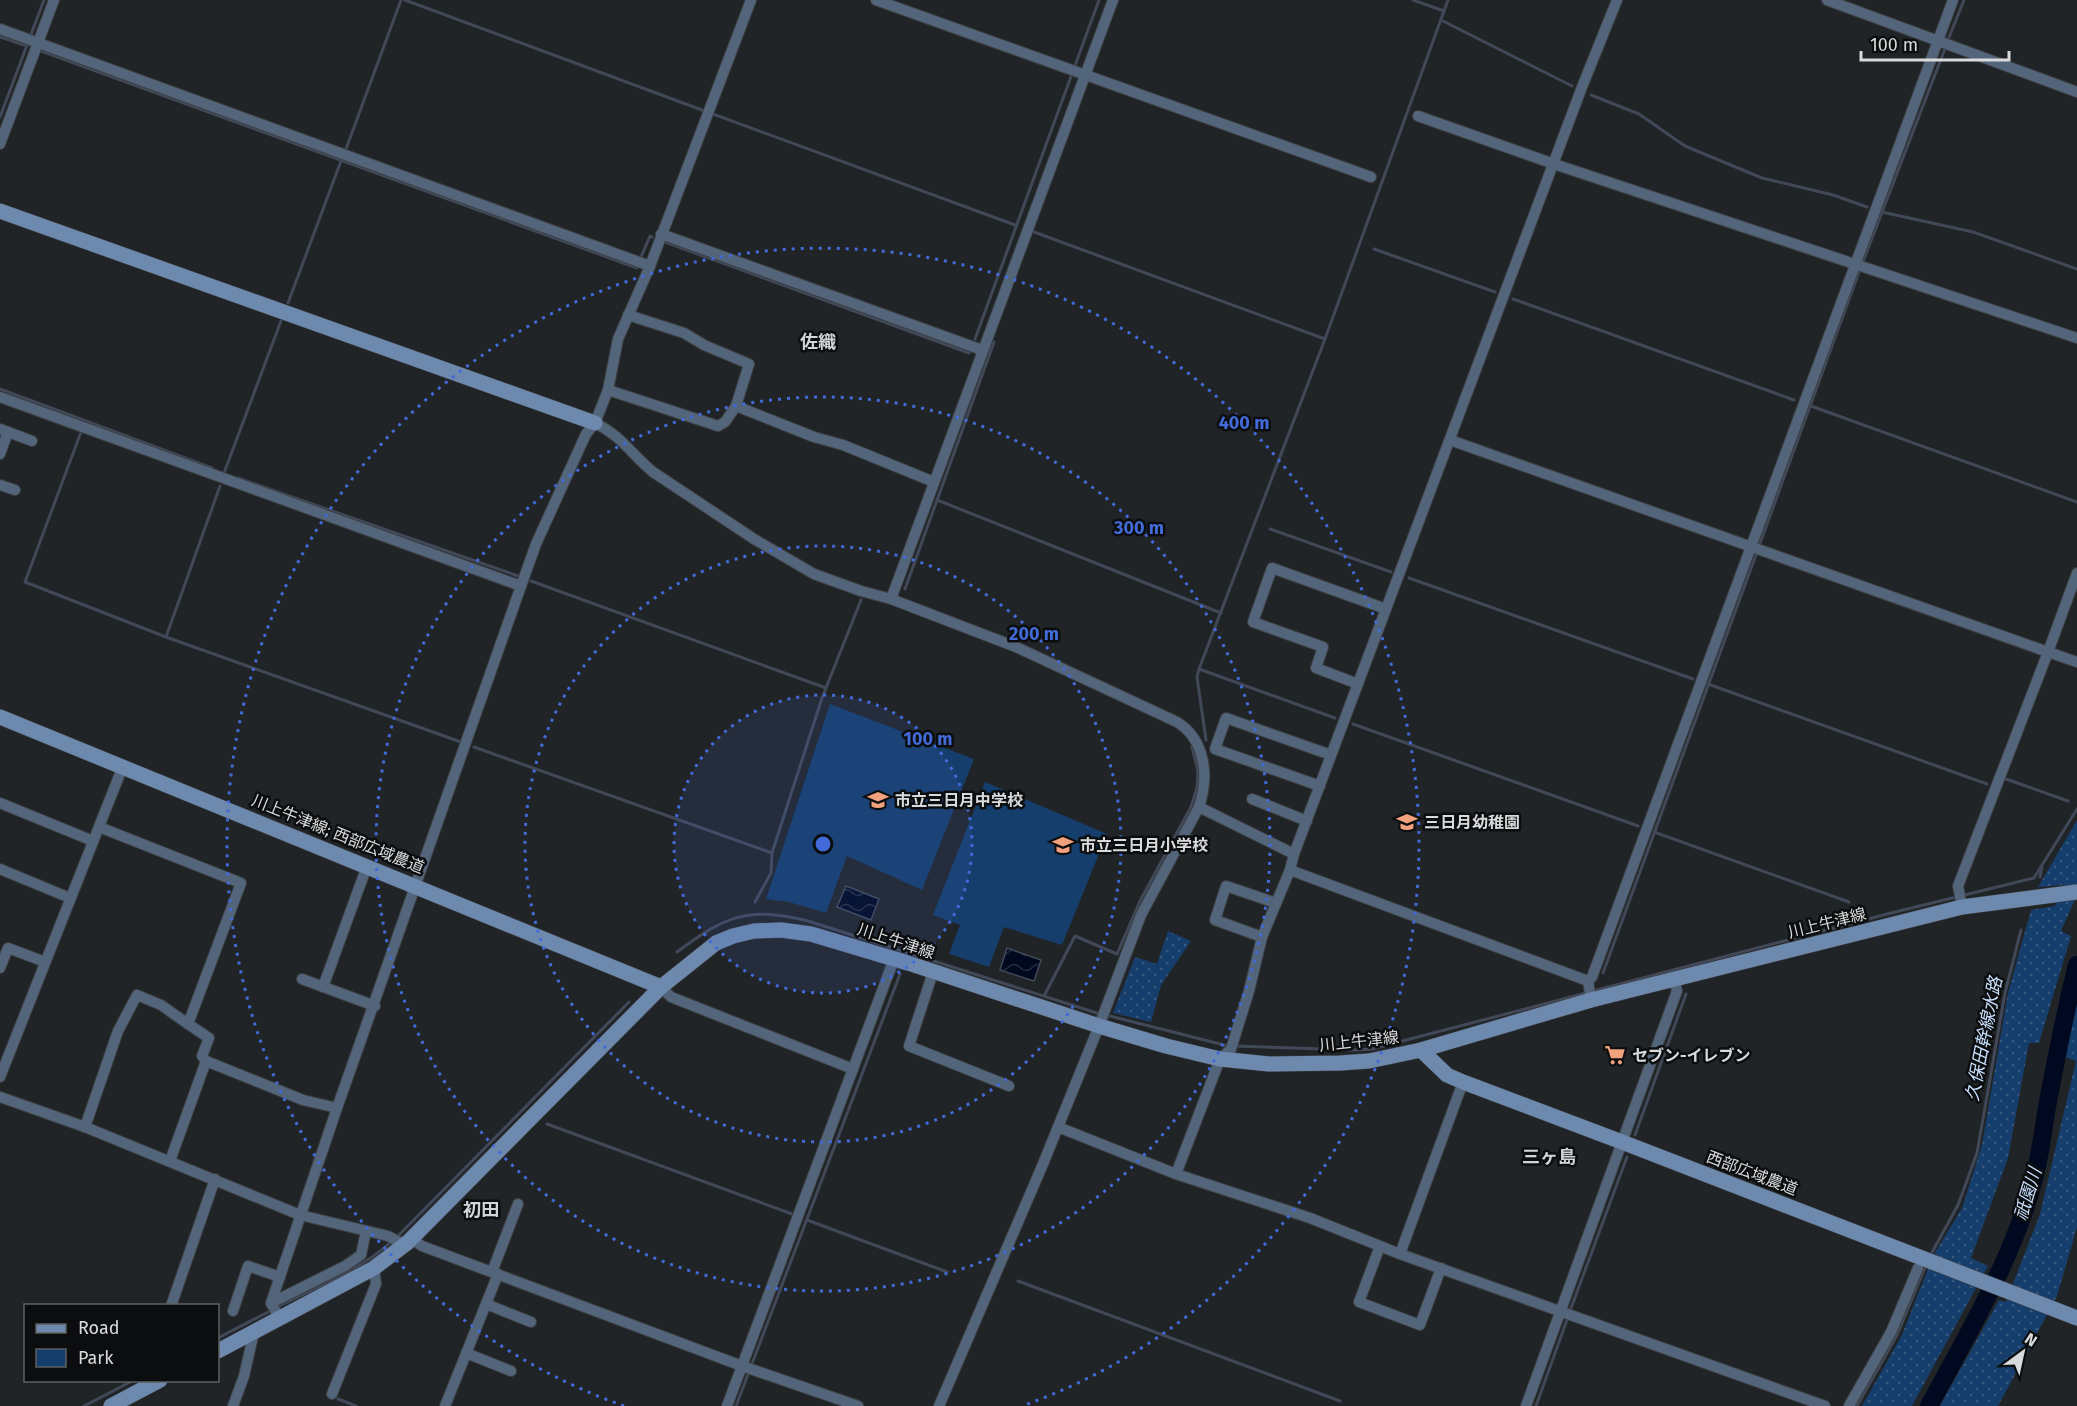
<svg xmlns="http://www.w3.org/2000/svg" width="2077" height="1406" font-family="'Fira Sans','Noto Sans JP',sans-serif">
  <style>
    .green { fill: url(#green-dots) }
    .pitch { fill: #163e6c }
    .water { fill: url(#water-waves); stroke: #414858; stroke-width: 1.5 }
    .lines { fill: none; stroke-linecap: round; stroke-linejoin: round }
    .stream { stroke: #414858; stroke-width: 3 }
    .river { stroke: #000920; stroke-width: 18 }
    .street-casing { stroke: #3e4144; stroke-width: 12 }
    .secondary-casing { stroke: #3e4144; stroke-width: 16 }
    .street { stroke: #53657b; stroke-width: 10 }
    .secondary { stroke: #6d89ae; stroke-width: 15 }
    .ring { fill: none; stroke: #426ad9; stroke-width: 3; stroke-dasharray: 3 6 }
    .labels { text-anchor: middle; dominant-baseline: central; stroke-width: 5; stroke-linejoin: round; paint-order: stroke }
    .poi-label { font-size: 16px; font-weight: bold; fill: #d8dadc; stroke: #0c0d0e; text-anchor: start }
    .street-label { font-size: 16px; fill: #d8dadc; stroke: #0c0d0e }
    .neighbourhood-label { font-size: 18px; font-weight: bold; fill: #d1d5da; stroke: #0c0d0e }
    .water-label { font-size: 18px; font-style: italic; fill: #c7dffd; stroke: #0c0d0e }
    .centre { fill: #426ad9; stroke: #0c0d0e; stroke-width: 3 }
    .ring-label { font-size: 18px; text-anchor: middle; font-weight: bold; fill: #426ad9; stroke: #0c0d0e; stroke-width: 5; stroke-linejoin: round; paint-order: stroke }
  </style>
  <defs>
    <pattern id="green-dots" width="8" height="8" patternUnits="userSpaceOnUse" patternTransform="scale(1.5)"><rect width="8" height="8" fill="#163e6c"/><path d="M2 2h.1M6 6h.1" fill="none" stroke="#375980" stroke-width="1.8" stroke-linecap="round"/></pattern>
    <pattern id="water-waves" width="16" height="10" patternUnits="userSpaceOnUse" patternTransform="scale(1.5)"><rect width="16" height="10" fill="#000920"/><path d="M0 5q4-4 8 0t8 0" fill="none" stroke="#242c40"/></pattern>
  </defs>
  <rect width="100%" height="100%" fill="#212427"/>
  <g class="green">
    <polygon points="2077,820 2077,895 2061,931 2071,936 2039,1043 2029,1043 2008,1158 1971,1258 1988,1266 1912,1406 1862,1406 1902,1335 1933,1256 1962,1208 1982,1145 2008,993 2031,910 2055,906 2064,885 2038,887"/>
    <polygon points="1168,931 1191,941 1161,985 1151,1022 1113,1013 1135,957 1157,964"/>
    <polygon points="2077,993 2077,1227 2057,1296 1998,1406 1940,1406 1999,1300 2006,1302 2040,1214 2076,1061 2063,1056"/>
  </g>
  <g class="pitch">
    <polygon points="830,704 974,759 922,890 847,856 826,913 789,902 766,899"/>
    <polygon points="985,782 1107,834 1062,945 1004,927 989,967 949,954 960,925 933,915"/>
  </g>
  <g class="water">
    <polygon points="846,886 879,899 871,920 837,907"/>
    <polygon points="1007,948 1041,960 1034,981 1000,970"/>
  </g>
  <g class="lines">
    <g class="stream">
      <polyline points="405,0 702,110"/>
      <polyline points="1413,0 1444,11"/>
      <polyline points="1441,20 1572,86"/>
      <polyline points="0,37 27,46"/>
      <polyline points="1948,40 1964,0"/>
      <polyline points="41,51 637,268"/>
      <polyline points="1591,95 1639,114 1685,146 1762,178 1833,195 1867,207"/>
      <polyline points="713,114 1015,225"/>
      <polyline points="0,117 44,0"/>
      <polyline points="346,149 401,0"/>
      <polyline points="1882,212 1973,232 2077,269"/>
      <polyline points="1034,232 1325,339"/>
      <polyline points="665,242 969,353"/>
      <polyline points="1374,249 1495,292"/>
      <polyline points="641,257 650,236 652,237"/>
      <polyline points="1513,299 1794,400"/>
      <polyline points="288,303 341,161"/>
      <polyline points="975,339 1099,0"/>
      <polyline points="0,389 212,468"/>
      <polyline points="1811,406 2077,502"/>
      <polyline points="81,432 25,582 166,637 461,742"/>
      <polyline points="224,473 281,321"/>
      <polyline points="238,478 518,576"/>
      <polyline points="937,500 1221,613"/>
      <polyline points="1270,529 1391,572"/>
      <polyline points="1759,546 1859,272 1946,46"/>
      <polyline points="1409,578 1693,679"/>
      <polyline points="531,581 826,688"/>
      <polyline points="905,589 994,342"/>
      <polyline points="166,637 220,486"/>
      <polyline points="1199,669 1335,718"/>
      <polyline points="1708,684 1987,784"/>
      <polyline points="1353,724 1638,826"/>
      <polyline points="1206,740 1197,677 1199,669 1325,339 1448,0"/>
      <polyline points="474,747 772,853"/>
      <polyline points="2006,779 2068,801"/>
      <polyline points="1654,832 1849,902"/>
      <polyline points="2040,877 2042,867"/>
      <polyline points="755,902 771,873 772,853 822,698 861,600"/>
      <path d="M677,952C725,916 748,906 808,921L1100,1014"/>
      <polyline points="1603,973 1757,552"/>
      <polyline points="1593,991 1891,913 2034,878 2077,809"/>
      <polyline points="1044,996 1075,936 1117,954 1140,901 1191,807 1197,788 1198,771 1192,747"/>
      <polyline points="1106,1015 1228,1046"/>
      <polyline points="1234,1046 1354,1050 1372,1049 1586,993"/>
      <polyline points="547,1124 792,1214"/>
      <polyline points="1635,1135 1686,994"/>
      <polyline points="807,1220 947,1272"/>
      <polyline points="396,1238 629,1002"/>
      <polyline points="1930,1256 1958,1205 1977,1153 2005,993 2021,930"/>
      <polyline points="1018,1281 1340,1401"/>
      <path d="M277,1307C315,1288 359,1271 391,1242"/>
      <polyline points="1570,1311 1627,1157"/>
      <polyline points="218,1338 272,1310"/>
      <polyline points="338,1399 356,1406"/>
      <polyline points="84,1406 134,1380"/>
      <polyline points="736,1406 900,974"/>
      <polyline points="1536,1406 1568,1317"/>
      <polyline points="1857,1406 1897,1335 1926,1265"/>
    </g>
    <path class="river" d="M1929,1406C1968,1333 2013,1259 2034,1179C2040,1156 2043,1131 2047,1107C2056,1059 2065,1012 2077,965"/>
    <g class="street-casing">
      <g id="street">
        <polyline points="876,0 1371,177"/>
        <polyline points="1827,0 2077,92"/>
        <polyline points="0,29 650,266"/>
        <polyline points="1418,116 1554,164 2077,338"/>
        <polyline points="0,144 54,0"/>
        <polyline points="661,234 982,350"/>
        <polyline points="628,315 684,333 704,345 749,364 736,406 814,437 843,445 934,482"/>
        <polyline points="608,390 718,426 725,422 736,406"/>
        <polyline points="0,397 521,586"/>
        <path d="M595,423C622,436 631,454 653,472L754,539L814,574L861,591L891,599L1016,647L1177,722C1206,740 1209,777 1199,807L1141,915L1099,1026L1043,1164L939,1406"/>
        <polyline points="0,429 32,441"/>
        <polyline points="1450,440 2048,652 1958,886 1962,907"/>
        <polyline points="0,454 8,432"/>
        <polyline points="0,485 15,490"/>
        <polyline points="2077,573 2048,652 2077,662"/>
        <polyline points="891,599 1113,0"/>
        <polyline points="1358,684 1316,668 1323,647 1253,622 1272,568 1386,609"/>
        <polyline points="1320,786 1215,749 1226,718 1331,755"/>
        <polyline points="1252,799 1307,821"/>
        <polyline points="0,803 93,841"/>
        <polyline points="1199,807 1294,854"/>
        <polyline points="99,827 241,883 188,1024 209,1038 202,1056 206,1061 170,1161"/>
        <polyline points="0,869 70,898"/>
        <polyline points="1290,870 1588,981"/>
        <polyline points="1262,937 1215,920 1226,886 1276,903"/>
        <polyline points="0,968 8,948 45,962"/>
        <polyline points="933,972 909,1046 1009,1086"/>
        <polyline points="302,979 375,1006"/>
        <polyline points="323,987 367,866"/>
        <polyline points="661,987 671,997 853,1069"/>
        <polyline points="1591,1000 1588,981 1592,977 1953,0"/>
        <polyline points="206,1061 303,1100 337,1108"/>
        <polyline points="0,1077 123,766"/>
        <polyline points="0,1097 85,1127 300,1215 388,1236 399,1242 416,1242 422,1246 742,1366 858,1406"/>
        <polyline points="85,1127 118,1031 137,995 161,1005 188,1024"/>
        <polyline points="1058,1127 1176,1174 1310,1218 1400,1254 1825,1406"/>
        <polyline points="1176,1174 1220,1059 1231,1049 1249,991 1262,937 1290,870 1294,854 1582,87 1617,0"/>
        <polyline points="1380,1246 1359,1302 1420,1325 1441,1268"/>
        <polyline points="1400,1254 1463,1082"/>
        <polyline points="492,1272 518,1204"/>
        <polyline points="271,1303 345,1266 361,1255 366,1231"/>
        <polyline points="486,1304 531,1322"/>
        <polyline points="171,1306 215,1179"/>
        <polyline points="233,1311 248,1266 280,1277"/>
        <polyline points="280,1319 271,1303 337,1108 521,586 536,544 586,434 595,423 608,390 618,339 650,266 751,0"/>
        <polyline points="466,1353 511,1371"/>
        <polyline points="332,1394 376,1284 374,1268"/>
        <polyline points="233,1406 244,1376 254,1332"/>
        <polyline points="445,1406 498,1274"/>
        <polyline points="727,1406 894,959"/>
        <polyline points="1526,1406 1677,991 1674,979"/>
        <polyline points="1849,1406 1891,1332 1918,1268"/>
      </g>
    </g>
    <g class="secondary-casing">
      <g id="secondary">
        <polyline points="0,211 595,423"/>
        <polyline points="0,717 661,987"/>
        <polyline points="1421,1050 1447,1075 1463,1082 1622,1142 2077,1318"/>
        <polyline points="218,1351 374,1268 407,1243 661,987 716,943 733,936 754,931 781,930 811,934 908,963 1099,1026 1166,1046 1220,1059 1269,1064 1340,1063 1369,1061 1421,1050 1591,1000 1962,907 2077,892"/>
        <polyline points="111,1406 160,1380"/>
      </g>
    </g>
    <use href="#street" class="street"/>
    <use href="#secondary" class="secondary"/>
  </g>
  <circle cx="823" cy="844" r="149" fill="#426ad9" fill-opacity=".12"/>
  <g class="ring">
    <circle cx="823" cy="844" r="149"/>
    <circle cx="823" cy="844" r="298"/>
    <circle cx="823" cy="844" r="447"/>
    <path d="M624 1406A596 596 0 1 1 1022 1406"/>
  </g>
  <defs>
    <g id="school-bare" transform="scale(1.62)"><path d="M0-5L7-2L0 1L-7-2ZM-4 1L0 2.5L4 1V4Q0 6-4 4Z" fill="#f1a17d" stroke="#0c0d0e" stroke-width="2.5" paint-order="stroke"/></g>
    <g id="supermarket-bare" transform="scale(1.62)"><path d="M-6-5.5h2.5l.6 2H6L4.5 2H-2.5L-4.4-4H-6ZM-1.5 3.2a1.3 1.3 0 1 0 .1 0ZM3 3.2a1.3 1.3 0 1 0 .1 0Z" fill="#f1a17d" stroke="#0c0d0e" stroke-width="2.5" paint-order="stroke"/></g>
  </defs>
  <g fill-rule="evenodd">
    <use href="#school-bare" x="878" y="800"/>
    <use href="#school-bare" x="1407" y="822"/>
    <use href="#school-bare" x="1063" y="845"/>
    <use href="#supermarket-bare" x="1615" y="1055"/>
  </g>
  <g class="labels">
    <g class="poi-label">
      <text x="895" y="800">市立三日月中学校</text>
      <text x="1424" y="822">三日月幼稚園</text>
      <text x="1080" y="845">市立三日月小学校</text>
      <text x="1632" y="1055">セブン-イレブン</text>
    </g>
    <g class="street-label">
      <text transform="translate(338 834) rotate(22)">川上牛津線; 西部広域農道</text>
      <text transform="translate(1827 923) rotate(-14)">川上牛津線</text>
      <text transform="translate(896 941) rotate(18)">川上牛津線</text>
      <text transform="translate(1359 1041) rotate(-6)">川上牛津線</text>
      <text transform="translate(1752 1173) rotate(21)">西部広域農道</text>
    </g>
    <g class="neighbourhood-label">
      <text x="818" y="342">佐織</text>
      <text x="1549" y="1157">三ヶ島</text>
      <text x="481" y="1210">初田</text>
    </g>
    <g class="water-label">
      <text transform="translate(1984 1039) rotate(-79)">久保田幹線水路</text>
      <text transform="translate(2028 1194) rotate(-73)">祇園川</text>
    </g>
  </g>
  <circle cx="823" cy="844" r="9" class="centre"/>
  <g class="ring-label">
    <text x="1244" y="429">400 m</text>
    <text x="1139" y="534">300 m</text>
    <text x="1034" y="640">200 m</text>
    <text x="928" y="745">100 m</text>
  </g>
  <rect x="24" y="1304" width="195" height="78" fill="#0c0d0e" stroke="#5e5f60" stroke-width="1.5"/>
  <rect x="36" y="1324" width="30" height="9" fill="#6d89ae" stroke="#5e5f60" stroke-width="1.5"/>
  <text x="78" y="1334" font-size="18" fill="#d8dadc">Road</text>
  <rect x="36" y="1349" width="30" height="18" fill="#163e6c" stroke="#5e5f60" stroke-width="1.5"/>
  <text x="78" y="1364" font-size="18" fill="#d8dadc">Park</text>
  <g transform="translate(2023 1352) rotate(33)" stroke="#0c0d0e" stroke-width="4.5" paint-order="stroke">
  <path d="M0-4.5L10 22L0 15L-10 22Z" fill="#d8dadc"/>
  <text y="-9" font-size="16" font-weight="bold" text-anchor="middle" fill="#d8dadc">N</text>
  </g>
  <path d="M1861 51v9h148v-9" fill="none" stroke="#d8dadc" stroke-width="3"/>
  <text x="1870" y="51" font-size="18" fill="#d8dadc" stroke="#0c0d0e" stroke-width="4.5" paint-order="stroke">100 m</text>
</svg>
